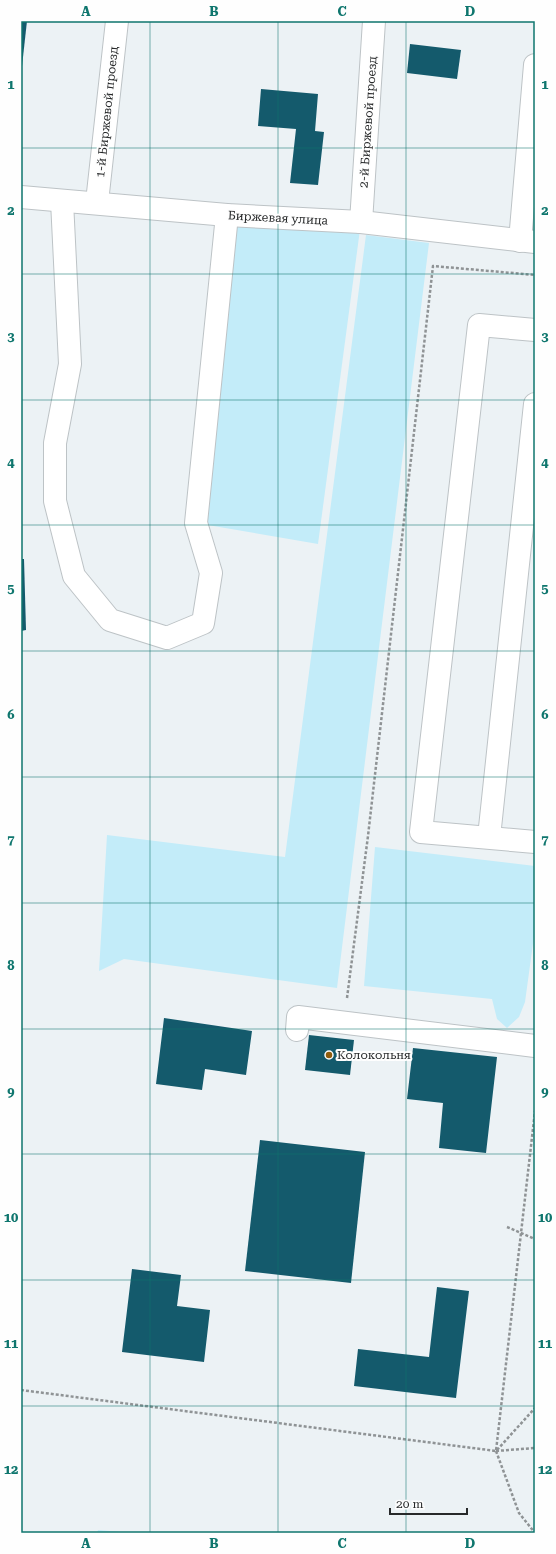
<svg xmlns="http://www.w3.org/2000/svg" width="556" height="1554" font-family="'Roboto Serif',serif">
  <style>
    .green { fill: #c3ecf9 }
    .building { fill: #145a6c }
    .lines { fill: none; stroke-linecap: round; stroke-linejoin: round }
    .minor-casing { stroke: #bdc3c6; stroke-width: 24 }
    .path { stroke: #8f9395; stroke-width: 2.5; stroke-dasharray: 3 2; stroke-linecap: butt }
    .minor { stroke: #fff; stroke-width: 22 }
    .grid { fill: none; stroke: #0f766e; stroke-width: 1; stroke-opacity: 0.55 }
    .poi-dot { fill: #905c0d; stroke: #fefefe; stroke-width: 1.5 }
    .labels { text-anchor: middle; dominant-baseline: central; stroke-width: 4; stroke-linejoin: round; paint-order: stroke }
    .street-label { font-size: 12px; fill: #27292a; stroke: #fefefe }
    .poi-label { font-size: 12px; fill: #27292a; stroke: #fefefe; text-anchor: start }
    .neatline { fill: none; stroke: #0f766e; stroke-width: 1.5 }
    .grid-label { font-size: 13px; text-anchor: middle; font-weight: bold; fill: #0f766e }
  </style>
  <rect width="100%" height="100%" fill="#ecf2f5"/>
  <g class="green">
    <polygon points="227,215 361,222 318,544 196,523"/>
    <polygon points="366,235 429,243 337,988 124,959 99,971 107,835 285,857"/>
    <polygon points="375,847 535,866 535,929 525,1002 519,1017 507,1028 497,1019 492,999 364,986"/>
    <polygon points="98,1530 133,1533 97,1533"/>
  </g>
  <g class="building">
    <polygon points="21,21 27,21 22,66 21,66"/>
    <polygon points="410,44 461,50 457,79 407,73"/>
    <polygon points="261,89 318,94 315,131 324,132 318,185 290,183 296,129 258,126"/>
    <polygon points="21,559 24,559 26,630 21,631"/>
    <polygon points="164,1018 252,1031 246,1075 205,1069 202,1090 156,1084"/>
    <polygon points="309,1035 354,1040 350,1075 305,1070"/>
    <polygon points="413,1048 497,1057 486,1153 439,1148 443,1103 407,1099"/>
    <polygon points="260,1140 365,1152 351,1283 245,1271"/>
    <polygon points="132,1269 181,1275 177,1306 210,1310 204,1362 122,1352"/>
    <polygon points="437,1287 469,1291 456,1398 354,1386 358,1349 429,1357"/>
  </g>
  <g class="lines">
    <g class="minor-casing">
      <g id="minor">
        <polyline points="21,197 227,215 361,222 535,242"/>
        <polyline points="62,201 70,364 55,443 55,501 74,576 110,620 167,638 203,623 211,573 196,523 227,215"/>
        <polyline points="97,202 117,21"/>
        <polyline points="361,222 374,21"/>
        <polyline points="520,241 535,65"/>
        <polyline points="535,330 479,325 421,832 535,842"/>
        <polyline points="489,837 535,404"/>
        <polyline points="297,1030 298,1017 535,1046"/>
      </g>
    </g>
    <g class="path">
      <polyline points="347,998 368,836 433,266 535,275"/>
      <polyline points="507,1227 535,1239"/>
      <polyline points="21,1390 496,1451 535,1111"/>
      <polyline points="497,1450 535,1408"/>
      <polyline points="496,1451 519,1513 535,1533"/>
      <polyline points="496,1451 535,1448"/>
    </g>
    <use href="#minor" class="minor"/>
  </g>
  <path class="grid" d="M150,21V1533M278,21V1533M406,21V1533M21,148H535M21,274H535M21,400H535M21,525H535M21,651H535M21,777H535M21,903H535M21,1029H535M21,1154H535M21,1280H535M21,1406H535"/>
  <circle class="poi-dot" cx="329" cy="1055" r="4"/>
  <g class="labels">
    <g class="street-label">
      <text transform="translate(107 112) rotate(-84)">1-й Биржевой проезд</text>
      <text transform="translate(368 122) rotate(-86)">2-й Биржевой проезд</text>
      <text transform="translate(278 218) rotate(3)">Биржевая улица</text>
    </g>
    <g class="poi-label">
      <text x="337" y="1055">Колокольня</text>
    </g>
  </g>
  <rect width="556" height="1554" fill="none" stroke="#fefefe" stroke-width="44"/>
  <path d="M390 1508v6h77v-6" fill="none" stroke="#27292a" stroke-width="2"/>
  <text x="396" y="1508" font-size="12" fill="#27292a" stroke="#fefefe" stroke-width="3" paint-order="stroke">20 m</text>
  <rect x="22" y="22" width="512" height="1510" class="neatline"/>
  <g class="grid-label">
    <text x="86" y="16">A</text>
    <text x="214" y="16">B</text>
    <text x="342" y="16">C</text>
    <text x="470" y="16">D</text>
    <text x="11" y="89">1</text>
    <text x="545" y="89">1</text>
    <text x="11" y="215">2</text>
    <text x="545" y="215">2</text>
    <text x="11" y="341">3</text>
    <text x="545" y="341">3</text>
    <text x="11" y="467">4</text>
    <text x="545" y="467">4</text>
    <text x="11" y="593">5</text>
    <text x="545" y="593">5</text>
    <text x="11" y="719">6</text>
    <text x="545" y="719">6</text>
    <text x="11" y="844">7</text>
    <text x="545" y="844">7</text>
    <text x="11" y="970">8</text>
    <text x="545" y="970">8</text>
    <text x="11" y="1096">9</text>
    <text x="545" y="1096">9</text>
    <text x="11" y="1222">10</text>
    <text x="545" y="1222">10</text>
    <text x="11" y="1348">11</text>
    <text x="545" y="1348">11</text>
    <text x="11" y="1474">12</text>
    <text x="545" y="1474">12</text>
    <text x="86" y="1548">A</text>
    <text x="214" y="1548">B</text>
    <text x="342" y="1548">C</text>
    <text x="470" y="1548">D</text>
  </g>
</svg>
